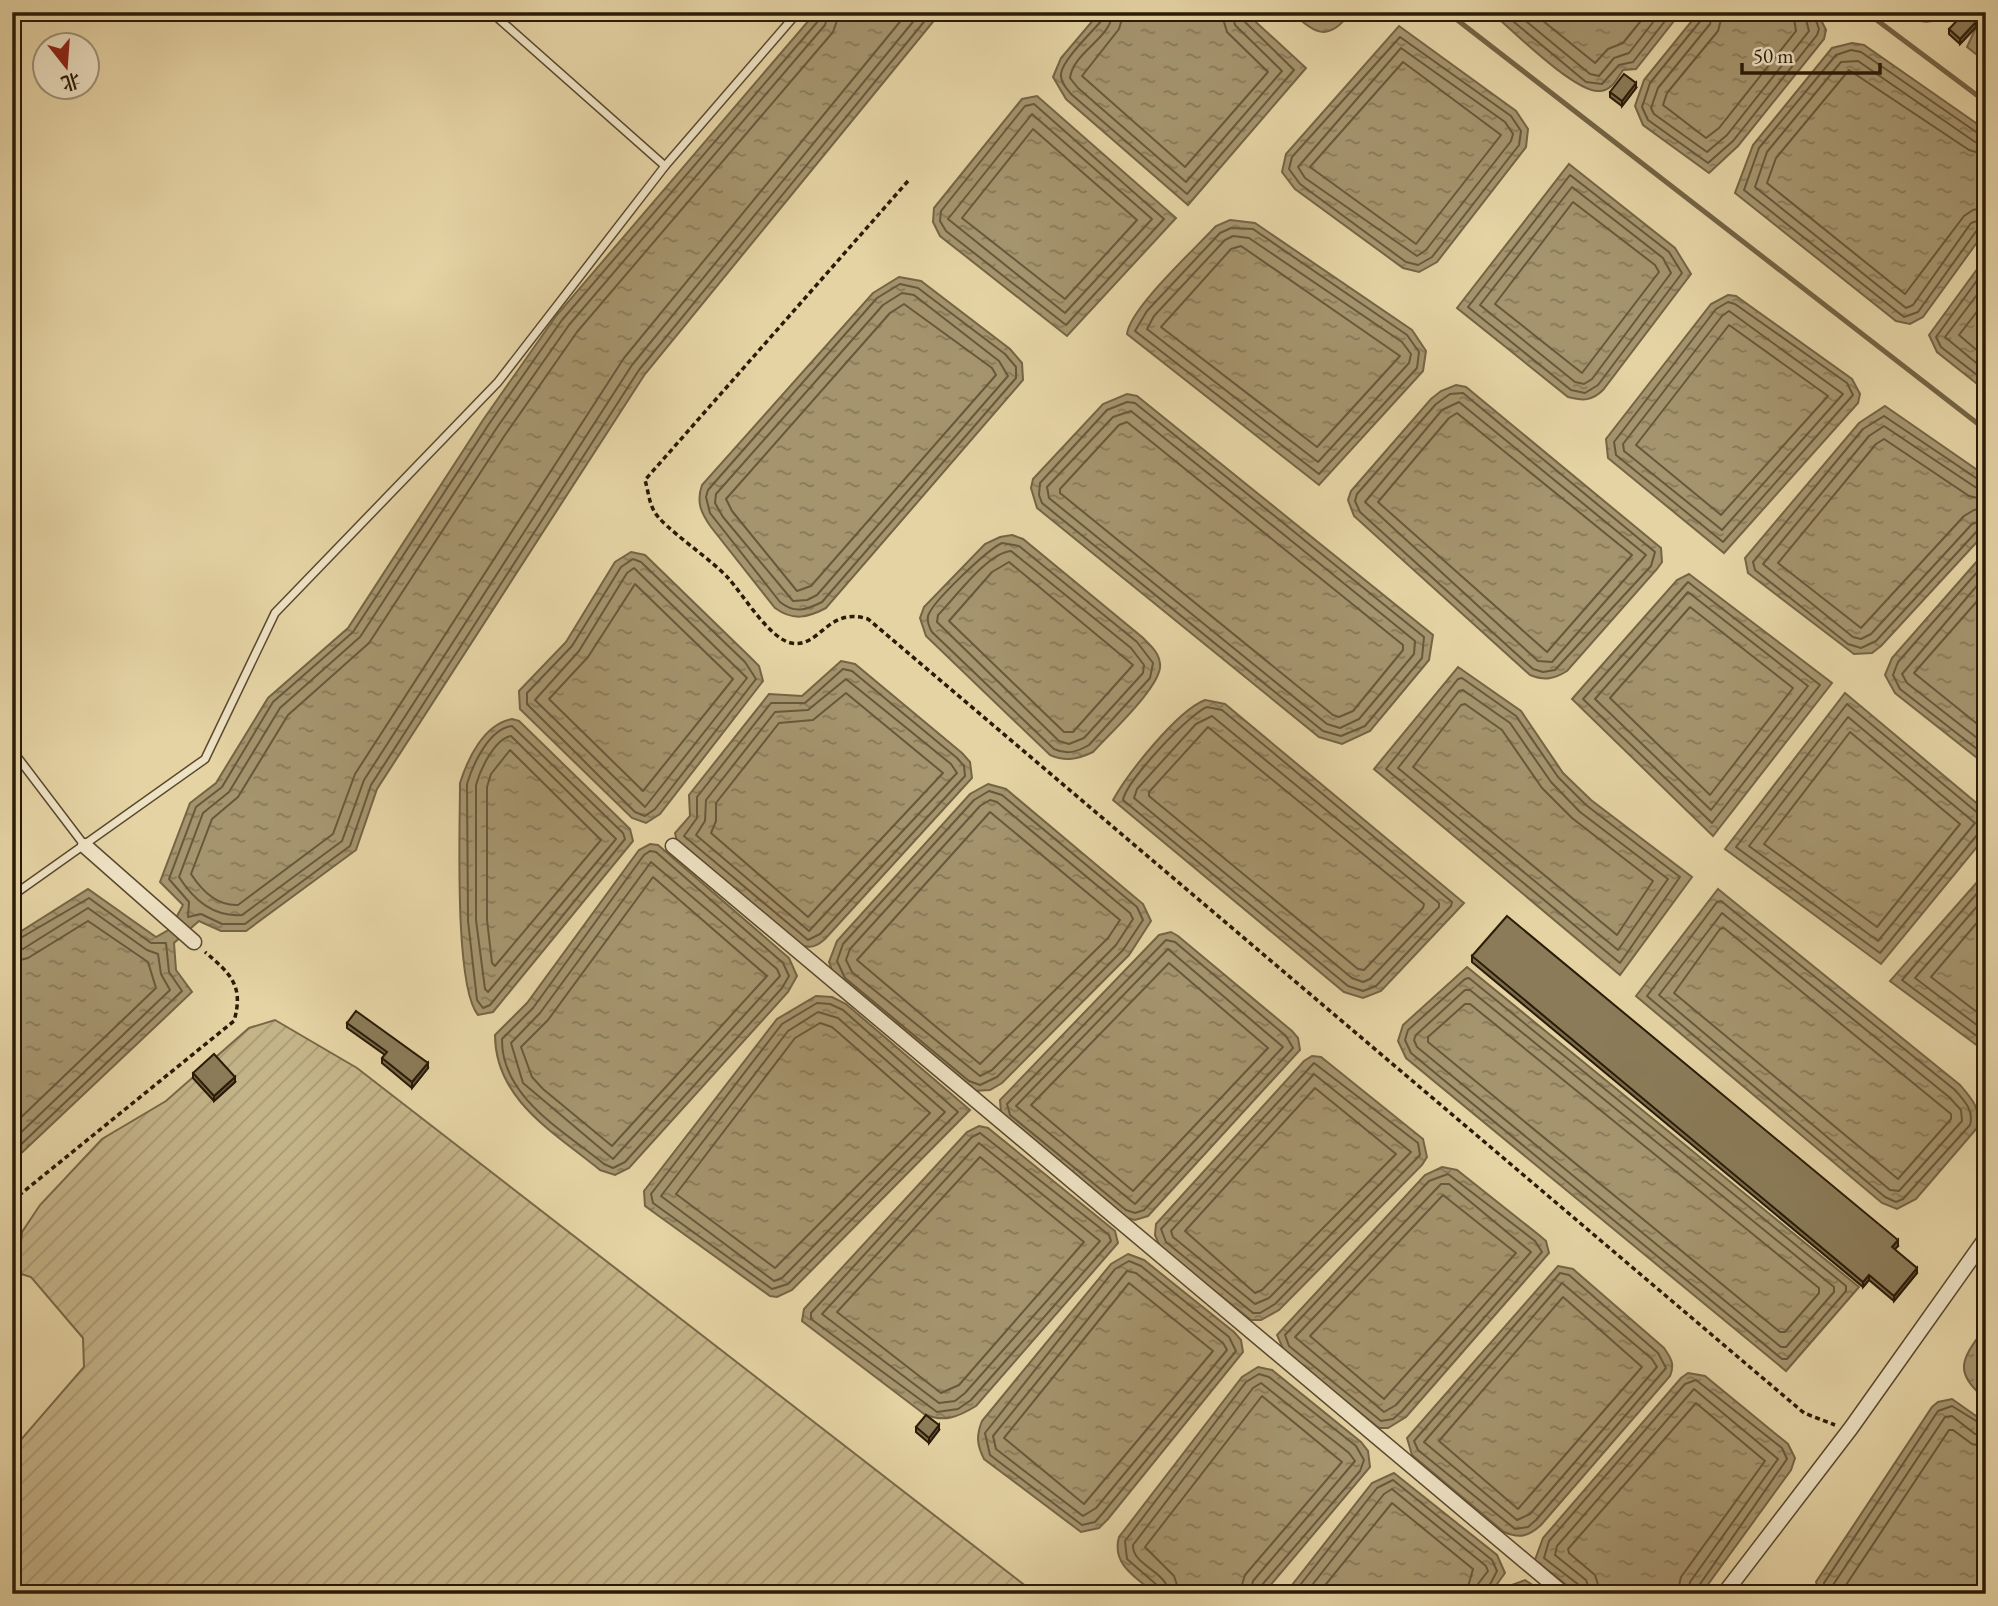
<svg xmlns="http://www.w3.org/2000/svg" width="1998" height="1606" font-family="'EB Garamond','Noto Serif SC',serif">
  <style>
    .garden { fill: url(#garden-furrows); stroke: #786848; stroke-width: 2 }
    .water { fill: url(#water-ripples); stroke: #746444; stroke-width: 2 }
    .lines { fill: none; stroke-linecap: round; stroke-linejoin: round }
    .shore { stroke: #68583a; stroke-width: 2 }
    .stream { stroke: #746444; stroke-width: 5 }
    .service-casing { stroke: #59492e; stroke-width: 10 }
    .minor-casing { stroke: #59492e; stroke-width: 17 }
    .path { stroke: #2a1b06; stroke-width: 3.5; stroke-dasharray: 5 3.5; stroke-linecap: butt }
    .service { stroke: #eee2c4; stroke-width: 7 }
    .minor { stroke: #eee2c4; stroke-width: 14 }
    .wall { fill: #786a4c; stroke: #2a1b06; stroke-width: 2 }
    .shaded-wall { fill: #61563e; stroke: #2a1b06; stroke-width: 2 }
    .building { fill: #8b7b58; stroke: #2a1b06; stroke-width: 2 }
  </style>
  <defs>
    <pattern id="garden-furrows" width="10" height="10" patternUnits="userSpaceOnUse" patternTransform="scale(1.75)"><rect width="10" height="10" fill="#c5b489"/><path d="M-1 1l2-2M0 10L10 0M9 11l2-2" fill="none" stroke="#a99a75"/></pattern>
    <pattern id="water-ripples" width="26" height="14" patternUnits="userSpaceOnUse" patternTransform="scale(1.75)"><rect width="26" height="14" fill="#a5946e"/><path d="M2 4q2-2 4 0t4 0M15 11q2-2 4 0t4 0" fill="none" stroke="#877858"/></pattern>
  </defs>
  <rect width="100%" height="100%" fill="#e5d3a4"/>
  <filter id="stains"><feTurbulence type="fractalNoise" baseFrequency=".00286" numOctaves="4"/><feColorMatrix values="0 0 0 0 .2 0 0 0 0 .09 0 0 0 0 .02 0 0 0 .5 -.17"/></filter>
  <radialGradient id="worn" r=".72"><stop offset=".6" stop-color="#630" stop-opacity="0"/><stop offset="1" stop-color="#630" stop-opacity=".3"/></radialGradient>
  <polygon class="garden" points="275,1020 357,1068 1036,1594 12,1594 12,1450 84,1367 83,1338 31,1277 18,1273 22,1232 40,1205 102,1139 166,1101 249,1028"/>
  <g class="water">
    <polygon points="816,12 941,12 645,374 377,789 356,850 246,931 221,931 199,921 174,943 176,970 192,992 12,1162 12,937 88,889 156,937 170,929 183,905 160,882 190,803 216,783 268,698 348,628 483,420 556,316"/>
    <polygon points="1100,12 1245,12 1306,68 1188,205 1066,99 1053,77 1061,58"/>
    <path d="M1292,12H1351C1329,42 1315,35 1292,12Z"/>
    <path d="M1491,12H1681L1636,69L1623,70C1617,79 1612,90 1600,91C1576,94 1511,29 1491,12Z"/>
    <polygon points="1699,12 1817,12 1826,30 1824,39 1738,146 1709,173 1643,125 1635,106 1644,80"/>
    <path d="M1901,12H1951C1934,25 1919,25 1901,12Z"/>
    <polygon points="1983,12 1986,12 1986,62 1967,47"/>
    <polygon points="1399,26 1516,111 1528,129 1526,147 1437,262 1419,272 1403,268 1295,189 1282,172 1286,154"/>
    <polygon points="1852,43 1864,45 1986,130 1986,230 1923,317 1910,324 1896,321 1735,193 1753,145 1832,48"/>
    <polygon points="1037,96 1176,218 1067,336 940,236 933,222 934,208 1022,99"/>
    <path d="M1569,164L1675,248L1691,274L1603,390C1592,401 1583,401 1568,397L1457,308Z"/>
    <path d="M1230,220L1255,223L1412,330L1426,351L1423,371L1319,485L1127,334C1130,308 1196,248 1216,226Z"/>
    <polygon points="1986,257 1986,391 1937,352 1929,335"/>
    <path d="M899,277L921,281L1010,349L1022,363L1023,380L826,608C807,618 793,621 775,608L711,527C701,513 696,502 702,485L873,293Z"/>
    <polygon points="1728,295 1736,296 1852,379 1860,394 1858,403 1724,553 1608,458 1606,439 1711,304"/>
    <path d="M1456,385L1466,387L1661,548L1662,562L1657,569L1567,671C1554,679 1545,681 1530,675L1354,516L1348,500L1351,491L1431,399L1441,391Z"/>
    <polygon points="1127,394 1137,396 1433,635 1429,660 1370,731 1342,744 1319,737 1037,508 1031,488 1033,479 1103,404"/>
    <polygon points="1885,406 1986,476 1986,532 1881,646 1872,653 1854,654 1748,573 1745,558 1859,423"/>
    <path d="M1012,535L1023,539L1142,637C1150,645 1159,652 1160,664C1163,685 1108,735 1093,752C1078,759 1066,762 1050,755L926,636L920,618L924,607L985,544L1000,537Z"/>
    <polygon points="1986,551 1986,765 1895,693 1885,675 1892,658"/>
    <polygon points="631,552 645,555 750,657 759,666 763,681 660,814 646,823 632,818 520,709 519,691 566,642 615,562"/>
    <polygon points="1689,574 1832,683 1713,836 1572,699 1677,580"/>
    <path d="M841,661L855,664L962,753L970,762L972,778L825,939C817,946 811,949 800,945L677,842L675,833L690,816L689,795L769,694L802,696Z"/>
    <polygon points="1458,667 1521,711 1563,773 1591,800 1692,877 1620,975 1374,769"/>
    <polygon points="1845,693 1986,811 1986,836 1881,964 1725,849"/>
    <path d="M1205,700L1225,704L1464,903L1381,991L1363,998L1344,992L1113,800C1128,773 1177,711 1205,700Z"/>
    <path d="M512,719L519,721L630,829L633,841L493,1012L478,1015C454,986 460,828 460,783C468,758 484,724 512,719Z"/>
    <polygon points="988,784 1006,789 1143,904 1151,921 1129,955 1002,1083 990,1090 973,1091 833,973 829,962 837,941 970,794"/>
    <path d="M650,844L658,845L789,958L797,976L788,992L629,1168L615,1175L600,1170C555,1133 495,1100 495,1035L527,1003L639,850Z"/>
    <polygon points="1986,872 1986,1052 1890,981"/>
    <path d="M1718,889L1960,1085C1973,1100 1981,1109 1977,1128L1916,1199L1897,1209L1882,1203L1636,996Z"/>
    <polygon points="1171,932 1178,936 1292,1031 1298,1038 1300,1050 1148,1216 1135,1220 1123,1217 1001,1113 1000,1100 1159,935"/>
    <polygon points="1467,967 1859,1287 1786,1371 1406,1058 1398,1041 1403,1025"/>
    <polygon points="816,996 832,997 846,1004 970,1110 792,1290 777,1297 770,1296 645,1206 644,1191 777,1019"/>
    <polygon points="1312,1056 1321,1057 1423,1139 1427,1157 1422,1165 1279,1310 1261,1320 1251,1320 1160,1247 1155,1235 1156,1224 1304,1061"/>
    <path d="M979,1126L988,1128L1115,1231L1118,1243L976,1406C958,1417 944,1423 924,1414L802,1321L804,1309L967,1132Z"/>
    <polygon points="1442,1167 1457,1170 1539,1235 1546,1241 1549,1253 1406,1417 1388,1428 1379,1428 1284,1351 1277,1335 1425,1175"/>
    <path d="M1128,1254L1144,1260L1234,1332L1241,1340L1243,1352L1108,1519L1099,1528L1081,1532L984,1459C977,1445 976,1436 982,1421L1111,1264Z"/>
    <path d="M1558,1266L1573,1269L1664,1348C1671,1358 1675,1364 1670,1376L1541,1525C1529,1536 1520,1539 1504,1532L1412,1455L1407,1438Z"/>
    <path d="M1986,1326V1399C1950,1371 1964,1357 1986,1326Z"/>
    <path d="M1258,1367L1272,1370L1361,1442L1368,1451L1370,1467L1263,1594H1156C1138,1579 1111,1565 1119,1537L1242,1377Z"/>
    <polygon points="1688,1373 1705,1376 1788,1444 1795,1458 1791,1470 1701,1594 1578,1594 1535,1560 1543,1538 1681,1378"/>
    <polygon points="1952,1399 1986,1423 1986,1594 1820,1594 1816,1582 1932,1407 1938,1402"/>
    <polygon points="1394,1473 1497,1555 1505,1573 1490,1594 1285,1594 1372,1483"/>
    <polygon points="1525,1580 1546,1594 1503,1594 1509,1586"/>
  </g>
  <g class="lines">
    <g class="shore">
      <polyline points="821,12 819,20 562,320 489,424 353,632 273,702 222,787 196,807 169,879 189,902 188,917 201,914 222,924 245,924 350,846 371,785 639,370 932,12"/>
      <path d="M829,12L825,25L569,325L496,429L360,637L280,708L229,792L203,813L179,877C194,900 213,917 242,915L342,841L364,780L632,365L921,12"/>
      <path d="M840,12L833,32L577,332L505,435L369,643L288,715L238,797L212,819L191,874C202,891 217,906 238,905L333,834L355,774L624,358L908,12"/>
      <path d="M1104,12L1103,19C1093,31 1062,60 1061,74C1060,82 1067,89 1071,94L1187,194L1294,70L1243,20L1240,12"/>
      <path d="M1113,12C1111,39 1073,52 1070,78L1078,88L1186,182L1282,71L1235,25L1232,12"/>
      <polyline points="1124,12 1119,29 1082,76 1185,167 1268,72 1227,32 1221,12"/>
      <polyline points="1502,12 1586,82 1602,84 1619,65 1633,62 1672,12"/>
      <polyline points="1515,12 1590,74 1599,76 1614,58 1629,53 1661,12"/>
      <polyline points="1532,12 1595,63 1608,49 1623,43 1648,12"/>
      <polyline points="1704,12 1702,19 1650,83 1642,107 1648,120 1708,163 1733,141 1817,35 1819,29 1813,12"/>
      <polyline points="1713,12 1710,24 1658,88 1651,108 1654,114 1707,152 1727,135 1809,31 1804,12"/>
      <polyline points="1723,12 1718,31 1667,93 1663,105 1706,138 1719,128 1796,31 1793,12"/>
      <polygon points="1400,37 1511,116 1521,131 1519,145 1432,257 1418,265 1406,262 1300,184 1289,169 1292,157"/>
      <polygon points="1401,48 1505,122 1513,134 1511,141 1426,250 1417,256 1305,178 1298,167"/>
      <polygon points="1403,62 1501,135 1416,244 1310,167"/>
      <polygon points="1034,104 1164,219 1066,325 946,231 940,221 941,211 1025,106"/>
      <polygon points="1032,114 1152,219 1065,313 948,219"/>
      <polygon points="1033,129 1137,220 1065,299 962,218"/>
      <polyline points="1986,135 1979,134 1861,52 1851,50 1836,55 1759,148 1744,190 1904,317 1918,312 1977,230 1986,227"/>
      <polyline points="1986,144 1975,142 1858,61 1841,62 1767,152 1755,187 1906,308 1913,305 1971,223 1986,218"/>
      <polyline points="1986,155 1969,150 1849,70 1776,158 1767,183 1905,294 1964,216 1973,210 1986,207"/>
      <polygon points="1570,175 1669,252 1682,273 1598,385 1585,393 1571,390 1468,307"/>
      <polygon points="1572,187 1663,258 1671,273 1592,379 1584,384 1575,382 1480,305"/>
      <polygon points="1573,202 1655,265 1659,272 1582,373 1495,304"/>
      <polygon points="1231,228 1253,229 1407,335 1419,352 1417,368 1319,474 1135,331 1147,311 1220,233"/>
      <polygon points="1233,236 1249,238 1402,342 1411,354 1409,363 1318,462 1147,329 1154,316 1225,240"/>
      <polygon points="1241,246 1400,356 1317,447 1161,327 1231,249"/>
      <polyline points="1986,268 1936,337 1941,347 1986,382"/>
      <polyline points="1986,283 1945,337 1986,371"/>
      <path d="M900,284L918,288L1005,354L1016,367V378L822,602C806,610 795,614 780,602L710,513L706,497L708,490L877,298Z"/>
      <polygon points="902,293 914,295 999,361 1008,376 817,595 807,600 793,601 723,517 715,503 716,494 883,305"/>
      <polyline points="1986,300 1959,335 1986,358"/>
      <polygon points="1728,302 1735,304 1847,383 1853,395 1723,542 1616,455 1614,442 1716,309"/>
      <polygon points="904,304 992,368 996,375 811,586 797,591 732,511 726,499 890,313"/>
      <polygon points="1729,311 1843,394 1722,530 1624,451 1623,444 1722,316"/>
      <polygon points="1729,325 1828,396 1721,515 1636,445"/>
      <polygon points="1463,393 1655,552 1651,566 1555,670 1543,672 1533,669 1360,512 1355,501 1357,494 1436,404 1450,394"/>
      <polygon points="1127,402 1135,403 1424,637 1422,658 1365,726 1341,736 1323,731 1042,503 1039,495 1040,483 1107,410"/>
      <polygon points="1459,402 1646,555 1552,662 1538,661 1365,502 1442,410"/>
      <polygon points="1131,411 1415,641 1414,654 1359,719 1340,728 1327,724 1049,498 1047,487 1113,417"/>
      <polygon points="1457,413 1632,555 1547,652 1378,502 1449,418"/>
      <polygon points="1127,422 1403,645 1403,650 1353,711 1339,717 1333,715 1060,493 1060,489 1119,425"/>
      <polyline points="1986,481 1979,480 1884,416 1863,429 1753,562 1755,570 1848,644 1861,648 1876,641 1978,530 1986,528"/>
      <polyline points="1986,490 1975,487 1884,426 1869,436 1763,564 1853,637 1861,639 1871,634 1972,524 1986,519"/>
      <polyline points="1986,500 1969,496 1884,439 1876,444 1778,563 1861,628 1964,516 1974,510 1986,508"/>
      <path d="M1002,543L1019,546L1137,642L1153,663L1150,678L1089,745C1077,752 1067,755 1054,749L932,632C929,627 927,622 928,616C932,602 987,550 1002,543Z"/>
      <path d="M1011,551L1131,648L1144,665L1143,673L1084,738L1069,744L1059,741L937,622L938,615C955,598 987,553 1011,551Z"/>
      <polygon points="633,559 641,562 745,662 756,679 655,809 645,816 635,812 527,704 527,693 572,646 621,567"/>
      <polygon points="1009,562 1133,665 1073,732 1064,732 949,621 992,572"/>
      <polyline points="1986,562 1898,662 1893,675 1900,689 1986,756"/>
      <polygon points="634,568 747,678 645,807 535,700 579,651 627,573"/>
      <polyline points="1986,575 1902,674 1907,683 1986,745"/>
      <polygon points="1688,582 1820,685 1712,823 1583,699"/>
      <polygon points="635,584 733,679 643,791 549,699 588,657"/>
      <polyline points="1986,591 1914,673 1986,731"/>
      <polygon points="1688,592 1808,686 1711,810 1595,699"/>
      <polygon points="1690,607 1793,688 1710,795 1610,698"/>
      <polygon points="843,669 852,671 957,758 964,766 965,776 820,934 808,940 684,836 697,818 697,797 771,703 805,703"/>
      <polygon points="1462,678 1516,716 1558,777 1586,805 1680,877 1620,963 1386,769 1458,679"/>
      <polygon points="846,679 951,764 957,773 809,931 696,835 705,821 706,800 775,712 808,710"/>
      <polygon points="1463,690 1510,723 1551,782 1580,812 1668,879 1618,950 1398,768 1459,691"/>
      <polygon points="846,693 943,773 808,917 711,833 716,821 716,803 779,723 813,720"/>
      <polygon points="1465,704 1502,730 1542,788 1572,818 1653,881 1617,935 1413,767 1461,705"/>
      <path d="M1207,707L1222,710L1452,902L1451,906L1376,986L1363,991L1348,986L1123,800C1126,781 1189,714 1207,707Z"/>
      <polygon points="1212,716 1439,903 1439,907 1370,979 1363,982 1352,978 1134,798 1137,789 1196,724"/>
      <polygon points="1848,717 1975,823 1878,941 1749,846"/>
      <path d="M512,726L623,833L625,839L490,1005L483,1008L477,1000L468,921L467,784C473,764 489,729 512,726Z"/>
      <polygon points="1208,727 1424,904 1423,908 1364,970 1358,969 1149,796 1149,792"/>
      <polygon points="1850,732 1960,824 1877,927 1764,844"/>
      <path d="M511,736L616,839L488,992L485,989L476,920V785C480,770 495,738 511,736Z"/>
      <polygon points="510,750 601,840 495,966 492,963 487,920 487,787 491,774"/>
      <polygon points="989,791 1002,795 1137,907 1143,920 1123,950 997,1077 980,1085 969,1081 845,978 837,961 843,944 974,800"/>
      <polygon points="990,800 997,802 1130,913 1133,919 1116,945 992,1070 980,1076 852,972 846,960 850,949 980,806"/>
      <polygon points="990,812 1120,920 1108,938 980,1064 857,960"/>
      <polyline points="1986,815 1979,814 1847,704 1736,847 1880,953 1977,835 1986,832"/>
      <path d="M650,851L656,852L783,963L789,976L782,988L625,1162L613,1168L604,1164C564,1131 501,1097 502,1039L533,1008L644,855Z"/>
      <polygon points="651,862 777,969 780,976 613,1159 523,1083 511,1043 540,1013"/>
      <polygon points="653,877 767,976 612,1146 543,1089 532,1077 521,1047 548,1020"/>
      <polyline points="1986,883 1902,980 1986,1043"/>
      <polyline points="1986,896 1915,978 1986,1032"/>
      <path d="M1721,901L1955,1090C1965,1102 1974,1110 1970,1125L1903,1199L1896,1202L1885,1197L1647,996L1717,902Z"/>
      <polyline points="1986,912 1931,977 1986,1019"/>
      <polygon points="1722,913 1949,1097 1961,1110 1962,1121 1899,1191 1890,1190 1659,995"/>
      <polygon points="1724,928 1951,1114 1951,1119 1898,1179 1674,993 1720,929"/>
      <polygon points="1166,940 1175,942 1286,1036 1293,1048 1144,1210 1135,1213 1126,1210 1010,1115 1007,1104"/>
      <polyline points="12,943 89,898 151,943 166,943 169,972 182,991 12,1153"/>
      <polygon points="1168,949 1283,1047 1135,1204 1016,1106"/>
      <polyline points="12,951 23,949 88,908 147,950 158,954 161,974 170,990 12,1141"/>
      <polyline points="12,962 28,958 88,921 148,962 156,988 12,1126"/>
      <polygon points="1169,963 1268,1048 1133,1191 1031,1105"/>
      <polygon points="1469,978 1846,1286 1846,1291 1787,1359 1782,1359 1411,1053 1405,1040 1408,1030 1465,979"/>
      <polygon points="1465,990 1470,990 1834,1287 1834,1292 1786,1347 1781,1347 1417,1047 1414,1040 1416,1035"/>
      <polygon points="817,1003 830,1004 843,1010 958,1112 788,1284 772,1289 653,1203 651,1194 782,1024"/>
      <polygon points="1465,1004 1470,1004 1819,1288 1819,1293 1785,1332 1780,1332 1428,1042 1428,1037"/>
      <polygon points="818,1012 838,1018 945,1112 782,1278 774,1281 661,1196 788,1031"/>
      <polygon points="820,1023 832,1027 930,1113 775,1268 676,1194 795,1038"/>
      <polygon points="1314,1063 1418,1143 1420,1155 1275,1304 1260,1313 1253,1313 1166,1242 1161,1229"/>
      <polygon points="1314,1074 1411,1152 1269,1298 1255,1304 1173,1237 1171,1231"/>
      <polygon points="1315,1088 1396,1154 1262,1290 1255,1293 1185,1231"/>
      <polygon points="980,1133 1109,1235 1111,1241 971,1400 958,1409 937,1412 811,1319 811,1313 972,1137"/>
      <polygon points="979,1143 1100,1241 965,1393 955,1401 939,1403 822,1314"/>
      <polygon points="980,1157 1084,1242 959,1385 941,1393 837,1312"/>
      <polygon points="1448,1174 1535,1241 1542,1252 1402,1411 1393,1419 1381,1421 1289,1346 1285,1335 1429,1181"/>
      <polygon points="1441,1184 1449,1184 1531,1252 1396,1405 1384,1412 1295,1337"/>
      <polygon points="1443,1195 1516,1253 1384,1399 1310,1336"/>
      <polygon points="1129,1261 1141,1266 1229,1337 1236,1351 1102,1514 1095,1522 1082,1525 990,1455 985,1433 1115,1269"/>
      <polygon points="1127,1271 1136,1273 1223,1343 1227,1350 1096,1508 1083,1516 996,1449 993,1436"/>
      <polygon points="1560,1273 1569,1275 1658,1353 1666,1368 1536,1520 1528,1527 1515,1529 1418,1450 1414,1441"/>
      <polygon points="1129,1283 1213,1351 1084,1504 1004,1438"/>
      <polygon points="1562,1283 1652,1359 1657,1367 1530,1514 1517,1520 1424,1442"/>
      <polygon points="1563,1297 1642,1367 1518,1509 1439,1441"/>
      <polyline points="1160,1594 1158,1586 1127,1559 1125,1541 1246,1382 1259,1374 1269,1377 1356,1446 1364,1460 1360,1471 1261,1586 1259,1594"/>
      <path d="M1169,1594C1168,1571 1132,1566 1133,1545L1253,1388L1261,1383L1349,1453L1355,1461L1253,1581L1250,1594"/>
      <polyline points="1180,1594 1174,1576 1145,1547 1262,1396 1342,1462 1245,1575 1239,1594"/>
      <polyline points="1293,1594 1377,1488 1393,1480 1492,1560 1497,1571 1485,1594"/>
      <polyline points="1305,1594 1384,1494 1392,1489 1486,1566 1488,1571 1478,1584 1476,1594"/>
      <polyline points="1318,1594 1392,1503 1473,1569 1466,1594"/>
      <polyline points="1582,1594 1579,1585 1544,1558 1549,1541 1685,1384 1696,1380 1782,1448 1787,1459 1698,1587 1696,1594"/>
      <polyline points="1591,1594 1586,1580 1555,1555 1557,1546 1694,1389 1778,1459 1690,1582 1688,1594"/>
      <polyline points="1601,1594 1595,1575 1569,1553 1568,1549 1696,1403 1765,1461 1681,1577 1677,1594"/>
      <polyline points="1824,1594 1824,1583 1938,1411 1952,1406 1986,1427"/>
      <polyline points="1833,1594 1833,1585 1945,1417 1952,1416 1975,1434 1986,1436"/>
      <polyline points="1843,1594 1844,1588 1949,1430 1953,1430 1972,1444 1986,1447"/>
    </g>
    <g class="stream">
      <polyline points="1447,12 1986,430"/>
      <polyline points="1866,12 1986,102"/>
    </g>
    <g class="service-casing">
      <g id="service">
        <polyline points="491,12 665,166"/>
        <polyline points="12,750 85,846"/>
        <polyline points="12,896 205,759 275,613 498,382 665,166 798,12"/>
      </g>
    </g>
    <g class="minor-casing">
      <g id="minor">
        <polyline points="85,846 194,942"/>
        <polyline points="673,846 1564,1594"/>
        <polyline points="1724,1594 1851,1428 1986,1238"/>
      </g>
    </g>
    <g class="path">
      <path d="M908,181L645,480C648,490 649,502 654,511C663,528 713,560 729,579C744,596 769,638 791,643C820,649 827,606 868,619L1804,1413L1835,1425"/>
      <path d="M12,1201L234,1021C244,986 231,974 205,952"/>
    </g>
    <use href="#service" class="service"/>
    <use href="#minor" class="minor"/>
  </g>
  <g class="wall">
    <polygon points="1976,27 1960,44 1949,34 1949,29"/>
    <polygon points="1636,88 1622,106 1610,97 1610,92"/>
    <polygon points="1472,956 1898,1246 1894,1249 1917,1273 1894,1301 1869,1280 1863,1287 1472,962"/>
    <polygon points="347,1023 428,1068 412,1088 382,1063 382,1058 385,1055 347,1028"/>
    <polygon points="193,1073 235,1082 214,1101 193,1078"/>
    <polygon points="916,1427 939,1430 929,1443 916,1432"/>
  </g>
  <g class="shaded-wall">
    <polygon points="1976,22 1976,27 1960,44 1960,39"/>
    <polygon points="1636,83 1636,88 1622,106 1622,101"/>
    <polygon points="428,1063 428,1068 412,1088 412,1082"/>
    <polygon points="235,1077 235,1082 214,1101 214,1096"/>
    <polygon points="1898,1240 1898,1246 1892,1252 1892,1247"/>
    <polygon points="1917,1268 1917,1273 1894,1301 1894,1296"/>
    <polygon points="1869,1275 1869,1280 1863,1287 1863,1282"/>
    <polygon points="939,1425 939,1430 929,1443 929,1438"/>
  </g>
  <g class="building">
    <polygon points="1965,12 1966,12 1976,22 1960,39 1949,29"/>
    <polygon points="1624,74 1636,83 1622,101 1610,92"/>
    <polygon points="1507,916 1898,1240 1892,1247 1917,1268 1894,1296 1869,1275 1863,1282 1472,956"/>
    <polygon points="356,1011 428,1063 412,1082 382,1058 387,1052 347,1023"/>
    <polygon points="214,1054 235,1077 214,1096 193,1073"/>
    <polygon points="926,1415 939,1425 929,1438 916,1427"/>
  </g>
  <rect width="1998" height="1606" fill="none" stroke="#e5d3a4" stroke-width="42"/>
  <rect x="14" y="14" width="1970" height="1578" fill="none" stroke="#2a1b06" stroke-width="3.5"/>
  <rect x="21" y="21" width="1956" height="1564" fill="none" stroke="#2a1b06" stroke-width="2"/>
  <g transform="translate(66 66) rotate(163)"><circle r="33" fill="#eee2c4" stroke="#a09278" stroke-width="2"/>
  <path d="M0-5L12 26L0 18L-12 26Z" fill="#8f2418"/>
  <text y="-10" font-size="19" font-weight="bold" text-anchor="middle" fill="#2a1b06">北</text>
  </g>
  <path d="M1742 63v10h138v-10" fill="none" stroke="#2a1b06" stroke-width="3.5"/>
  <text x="1753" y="63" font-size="21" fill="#2a1b06" stroke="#eee2c4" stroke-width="5" paint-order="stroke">50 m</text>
  <rect width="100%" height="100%" filter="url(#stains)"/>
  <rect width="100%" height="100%" fill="url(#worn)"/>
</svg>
